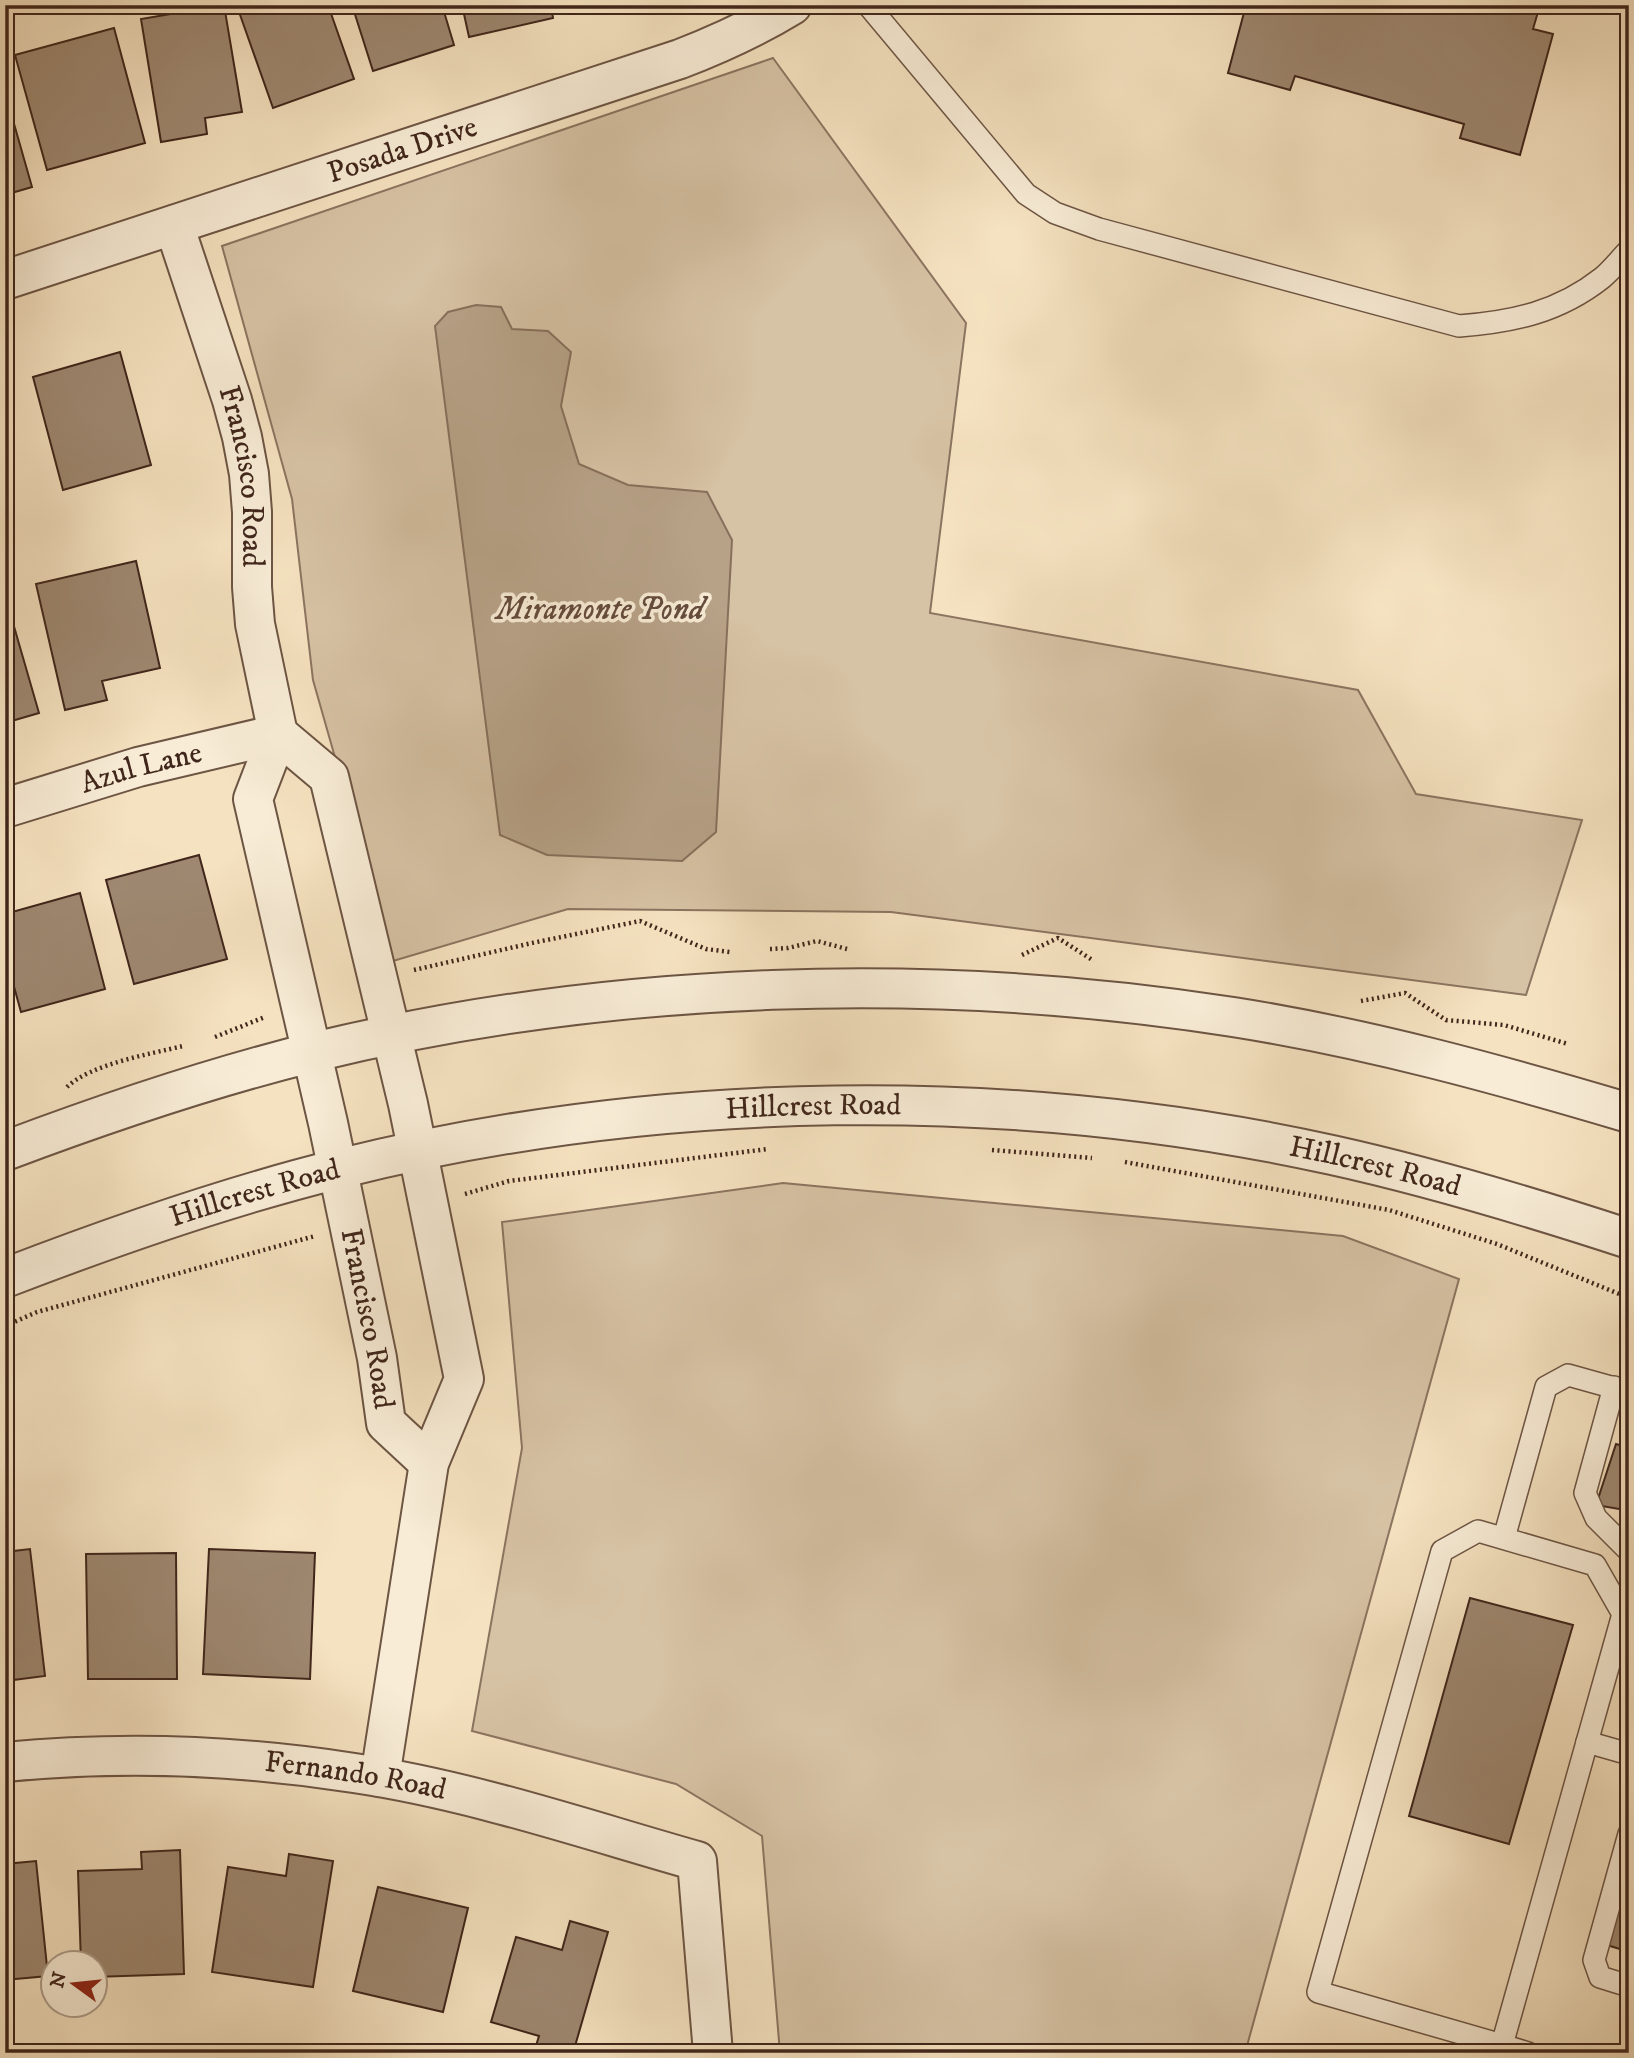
<svg xmlns="http://www.w3.org/2000/svg" width="1634" height="2058" font-family="'IM FELL DW Pica',serif">
  <style>
    .green { fill: #d6c2a4; stroke: #8b7460; stroke-width: 2 }
    .water { fill: #b7a288; stroke: #87705c; stroke-width: 2 }
    .building { fill: #9e8871; stroke: #40261b; stroke-width: 2 }
    .lines { fill: none; stroke-linecap: round; stroke-linejoin: round }
    .service-casing { stroke: #6d5544; stroke-width: 24 }
    .minor-casing { stroke: #6d5544; stroke-width: 42 }
    .tertiary-casing { stroke: #6d5544; stroke-width: 42 }
    .path { stroke: #40261b; stroke-width: 4.5; stroke-dasharray: 2 3.5; stroke-linecap: butt }
    .service { stroke: #f8ecd6; stroke-width: 21 }
    .minor { stroke: #f8ecd6; stroke-width: 38 }
    .tertiary { stroke: #f8ecd6; stroke-width: 38 }
    .labels { text-anchor: middle; dominant-baseline: central; stroke-width: 7; stroke-linejoin: round; paint-order: stroke }
    .street-label { font-size: 30px; fill: #40261b; stroke: #f8ecd6 }
    .water-label { font-size: 32px; font-style: italic; fill: #644b3c; stroke: #f8ecd6 }
  </style>
  <rect width="100%" height="100%" fill="#f5e2c0"/>
  <filter id="stains"><feTurbulence type="fractalNoise" baseFrequency=".00286" numOctaves="4"/><feColorMatrix values="0 0 0 0 .2 0 0 0 0 .09 0 0 0 0 .02 0 0 0 .5 -.17"/></filter>
  <radialGradient id="worn" r=".72"><stop offset=".6" stop-color="#630" stop-opacity="0"/><stop offset="1" stop-color="#630" stop-opacity=".3"/></radialGradient>
  <g class="green">
    <polygon points="773,58 966,323 930,613 1358,690 1416,794 1582,820 1526,995 891,912 568,909 393,961 313,680 292,499 222,246"/>
    <polygon points="783,1183 1343,1236 1459,1279 1245,2053 780,2053 762,1836 676,1784 472,1731 522,1448 502,1222"/>
  </g>
  <polygon class="water" points="476,305 501,307 512,329 548,331 571,352 561,406 579,464 628,485 707,492 732,540 716,832 682,861 547,855 500,835 435,326 448,312"/>
  <g class="building">
    <polygon points="224,5 242,112 205,118 207,134 161,142 141,19"/>
    <polygon points="247,5 328,5 354,79 273,108 238,9"/>
    <polygon points="352,5 442,5 454,45 373,71"/>
    <polygon points="462,5 551,5 553,18 469,37"/>
    <polygon points="1246,5 1540,5 1533,29 1553,34 1520,155 1460,138 1464,124 1295,76 1290,90 1228,73"/>
    <polygon points="114,28 145,143 47,170 15,55"/>
    <polygon points="5,92 32,187 5,195"/>
    <polygon points="120,352 151,465 63,490 33,377"/>
    <polygon points="136,561 160,668 102,681 107,700 65,710 36,584"/>
    <polygon points="11,616 39,713 5,723 5,618"/>
    <polygon points="199,855 227,959 134,984 106,880"/>
    <polygon points="80,893 105,989 21,1012 5,954 5,914"/>
    <polygon points="1616,1444 1629,1448 1629,1520 1622,1517 1625,1510 1596,1505"/>
    <polygon points="30,1549 45,1676 5,1681 5,1552"/>
    <polygon points="209,1549 315,1553 310,1679 203,1674"/>
    <polygon points="176,1553 177,1679 88,1679 86,1554"/>
    <polygon points="1470,1598 1573,1625 1509,1844 1409,1816"/>
    <polygon points="180,1850 184,1974 94,1977 94,1964 81,1964 78,1871 142,1869 141,1852"/>
    <polygon points="289,1854 333,1861 313,1987 212,1972 228,1867 286,1876"/>
    <polygon points="36,1861 48,1976 5,1980 5,1864"/>
    <polygon points="1629,1867 1629,1952 1607,1945"/>
    <polygon points="378,1887 468,1908 443,2012 353,1991"/>
    <polygon points="570,1921 608,1932 573,2053 547,2053 535,2049 539,2036 491,2022 516,1937 562,1950"/>
  </g>
  <g class="lines">
    <g class="service-casing">
      <g id="service">
        <path d="M868,5L1026,194L1055,213L1099,229L1459,326C1513,322 1559,312 1602,278C1612,270 1620,259 1629,250"/>
        <polyline points="1614,1387 1585,1493 1596,1518 1629,1551"/>
        <polyline points="1504,1538 1546,1387 1568,1375 1629,1392"/>
        <polyline points="1587,1742 1629,1754"/>
        <polyline points="1629,1834 1594,1960 1600,1977 1629,1986"/>
        <polyline points="1502,2045 1623,1614 1595,1565 1478,1531 1442,1551 1318,1992 1502,2045 1528,2053"/>
      </g>
    </g>
    <g class="minor-casing">
      <g id="minor">
        <path id="s1" d="M174,225L232,400L242,437L249,474L252,512V587L255,624L278,734L253,799L328,1123L377,1358L386,1423L429,1463"/>
        <path id="s2" d="M5,280L680,59C719,44 756,27 792,5"/>
        <polyline points="278,734 329,777 408,1104 464,1379 429,1463 380,1777"/>
        <path id="s3" d="M5,808L138,767L278,734"/>
        <path id="s4" d="M5,1762C121,1751 239,1755 354,1773C470,1790 584,1829 697,1861L713,2053"/>
      </g>
    </g>
    <g class="tertiary-casing">
      <g id="tertiary">
        <path d="M5,1151C106,1113 209,1078 314,1052C611,980 932,970 1233,1017C1367,1038 1498,1074 1629,1113"/>
        <path id="s5" d="M5,1278C114,1236 225,1197 338,1169C658,1089 1010,1084 1332,1155C1432,1177 1531,1207 1629,1239"/>
      </g>
    </g>
    <g class="path">
      <polyline points="770,949 788,948 817,941 847,949"/>
      <polyline points="1022,955 1058,938 1094,961"/>
      <polyline points="414,970 532,943 640,921 706,949 730,952"/>
      <polyline points="1361,1001 1405,993 1446,1020 1504,1025 1568,1044"/>
      <polyline points="215,1037 265,1017"/>
      <path d="M67,1087C91,1064 150,1054 183,1046"/>
      <polyline points="992,1150 1092,1158"/>
      <polyline points="1125,1162 1389,1210 1497,1244 1629,1298"/>
      <polyline points="465,1194 509,1181 768,1149"/>
      <polyline points="5,1326 37,1312 315,1236"/>
    </g>
    <use href="#service" class="service"/>
    <use href="#minor" class="minor"/>
    <use href="#tertiary" class="tertiary"/>
  </g>
  <g class="labels">
    <g class="street-label">
      <text stroke="none"><textPath href="#s2" startOffset="418">Posada Drive</textPath></text>
      <text stroke="none"><textPath href="#s1" startOffset="262">Francisco Road</textPath></text>
      <text stroke="none"><textPath href="#s3" startOffset="142">Azul Lane</textPath></text>
      <text stroke="none"><textPath href="#s5" startOffset="831">Hillcrest Road</textPath></text>
      <text stroke="none"><textPath href="#s5" startOffset="1398">Hillcrest Road</textPath></text>
      <text stroke="none"><textPath href="#s5" startOffset="264">Hillcrest Road</textPath></text>
      <text stroke="none"><textPath href="#s1" startOffset="1125">Francisco Road</textPath></text>
      <text stroke="none"><textPath href="#s4" startOffset="352">Fernando Road</textPath></text>
    </g>
    <g class="water-label">
      <text x="600" y="610">Miramonte Pond</text>
    </g>
  </g>
  <rect width="1634" height="2058" fill="none" stroke="#f5e2c0" stroke-width="28"/>
  <rect x="7" y="7" width="1620" height="2044" fill="none" stroke="#40261b" stroke-width="3.5"/>
  <rect x="14" y="14" width="1606" height="2030" fill="none" stroke="#40261b" stroke-width="2"/>
  <g transform="translate(74 1984) rotate(285)"><circle r="33" fill="#f8ecd6" stroke="#ae9d8b" stroke-width="2"/>
  <path d="M0-5L12 26L0 18L-12 26Z" fill="#8f2418"/>
  <text y="-10" font-size="19" font-weight="bold" text-anchor="middle" fill="#40261b">N</text>
  </g>
  <rect width="100%" height="100%" filter="url(#stains)"/>
  <rect width="100%" height="100%" fill="url(#worn)"/>
</svg>
